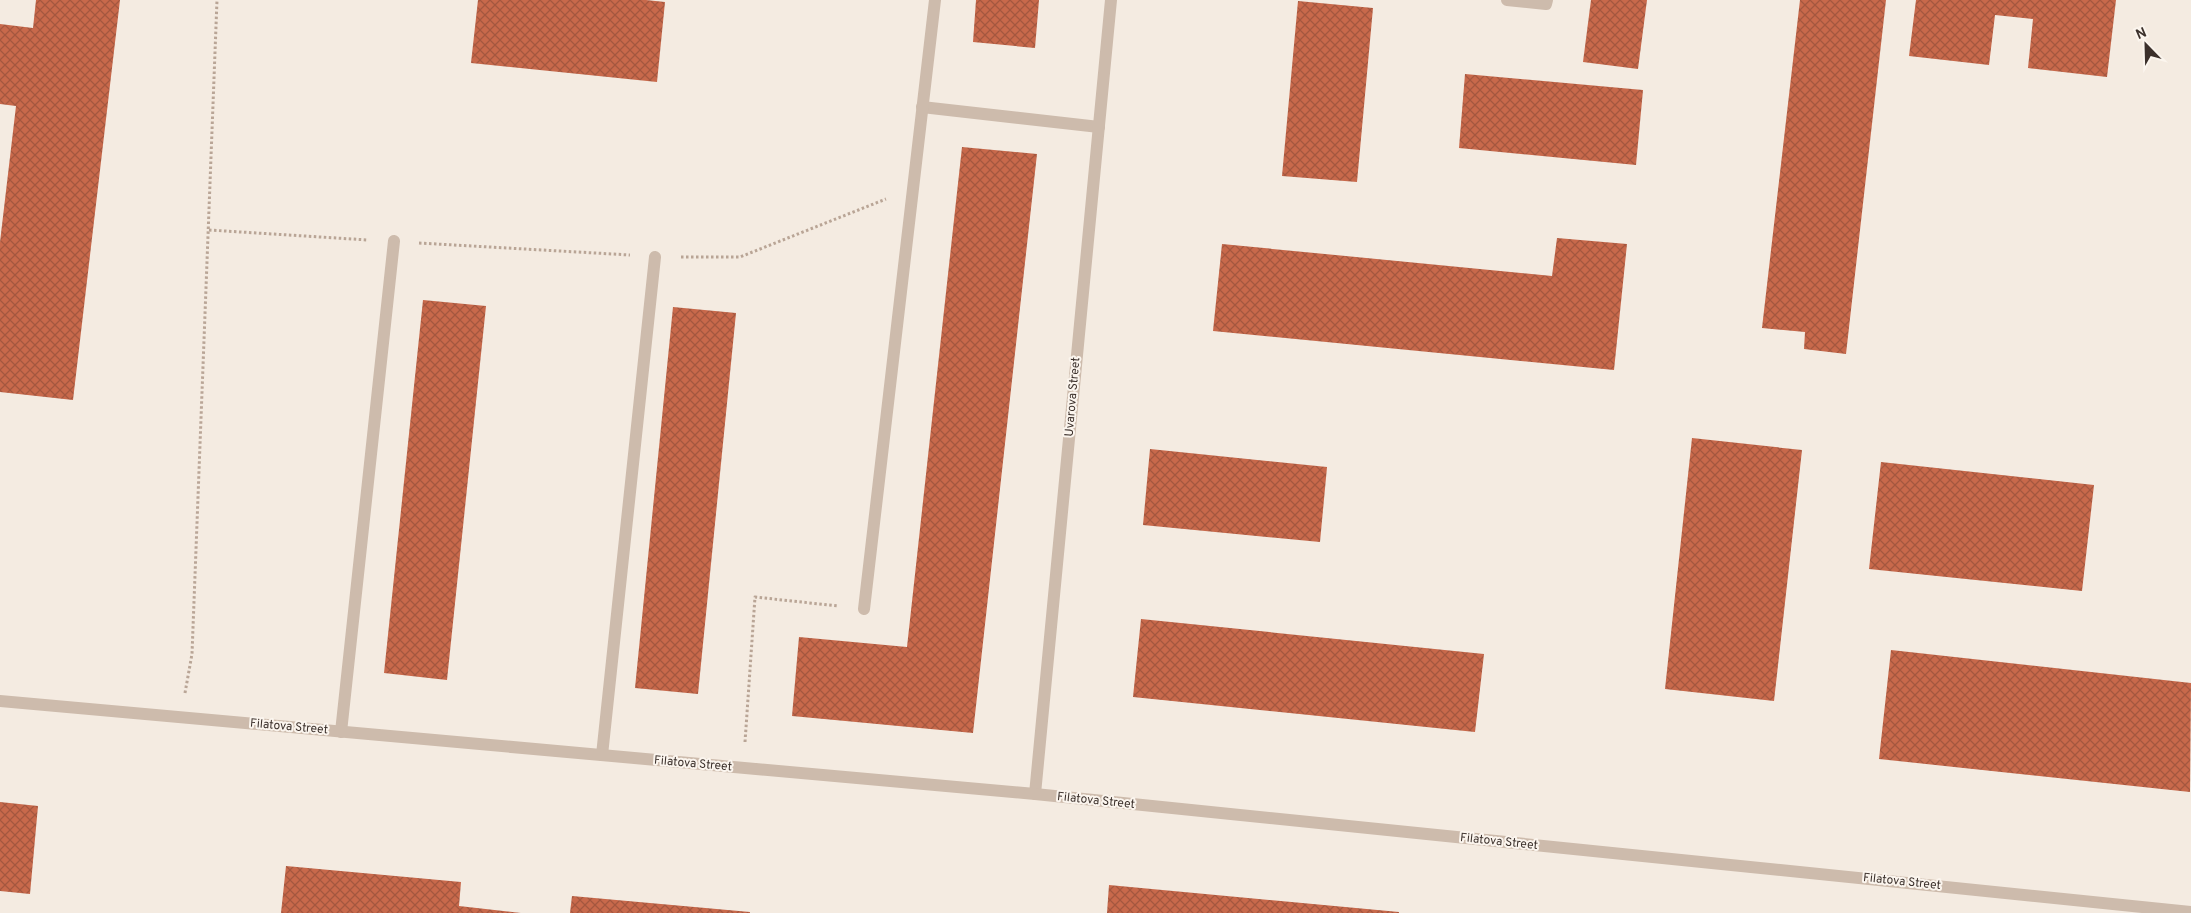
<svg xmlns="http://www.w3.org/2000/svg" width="2191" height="913" font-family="Overpass,sans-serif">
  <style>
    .building { fill: url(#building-cross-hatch) }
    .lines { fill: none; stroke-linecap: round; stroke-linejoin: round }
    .path { stroke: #b9a596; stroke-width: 3; stroke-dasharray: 2.5 2.5; stroke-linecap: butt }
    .service { stroke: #cdbbac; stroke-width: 12 }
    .minor { stroke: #cdbbac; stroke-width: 12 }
    .tertiary { stroke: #cdbbac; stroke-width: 12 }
    .labels { text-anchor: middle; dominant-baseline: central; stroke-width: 4; stroke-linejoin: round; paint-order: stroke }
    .street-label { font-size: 12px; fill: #3b302b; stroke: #fbf5ee }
  </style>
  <defs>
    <pattern id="building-cross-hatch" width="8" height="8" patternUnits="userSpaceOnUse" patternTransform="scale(1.25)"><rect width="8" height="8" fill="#c8694b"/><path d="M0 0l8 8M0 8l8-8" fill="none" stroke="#a4573f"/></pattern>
  </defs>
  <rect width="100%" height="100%" fill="#f4ebe1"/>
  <g class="building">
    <polygon points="36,0 120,0 73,400 0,392 0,242 16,106 0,104 0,24 33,28"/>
    <polygon points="478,0 646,0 665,2 657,82 471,63"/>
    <polygon points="976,0 1039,0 1035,48 973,42"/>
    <polygon points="1591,0 1647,0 1638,69 1583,62"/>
    <polygon points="1800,0 1886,0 1846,354 1804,349 1805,332 1762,328"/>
    <polygon points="1916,0 2116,0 2107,77 2028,68 2033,19 1995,15 1989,65 1909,56"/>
    <polygon points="1298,1 1373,8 1357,182 1282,176"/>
    <polygon points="1465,74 1643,90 1636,165 1459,148"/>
    <polygon points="962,147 1037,154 973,733 792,716 799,637 907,647"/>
    <polygon points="1557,238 1627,244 1614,370 1213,331 1222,244 1552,276"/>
    <polygon points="423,300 486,306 447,680 384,673"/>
    <polygon points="673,307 736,313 698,694 635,688"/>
    <polygon points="1692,438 1802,450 1774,701 1665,689"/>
    <polygon points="1150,449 1327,467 1320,542 1143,525"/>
    <polygon points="1881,462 2094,485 2082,591 1869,569"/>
    <polygon points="1141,619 1484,654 1475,732 1133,697"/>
    <polygon points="1891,650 2191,683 2190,792 1879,759"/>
    <polygon points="0,802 38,806 30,894 0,891"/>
    <polygon points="286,866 461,882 459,906 521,913 281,913"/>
    <polygon points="1109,885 1399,912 1399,913 1107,913"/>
    <polygon points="572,896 750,912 750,913 570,913"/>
  </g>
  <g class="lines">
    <g class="path">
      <polyline points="209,230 368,240"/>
      <polyline points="419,243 630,255"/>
      <polyline points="681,257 740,257 886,199"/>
      <polyline points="185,693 192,654 217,0"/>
      <polyline points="745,742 755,597 838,606"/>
    </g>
    <g class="service">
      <polyline points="1507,0 1546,4 1547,0"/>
      <polyline points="922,107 1099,127"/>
      <polyline points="864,609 935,0"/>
      <polyline points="341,732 394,241"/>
      <polyline points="602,755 655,257"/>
    </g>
    <polyline class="minor" points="1035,794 1111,0"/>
    <polyline class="tertiary" points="0,701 1035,794 2191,912"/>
  </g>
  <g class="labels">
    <g class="street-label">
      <text transform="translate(1073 397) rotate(-85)">Uvarova Street</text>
      <text transform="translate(289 727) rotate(5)">Filatova Street</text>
      <text transform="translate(693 764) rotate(5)">Filatova Street</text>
      <text transform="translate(1096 801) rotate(6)">Filatova Street</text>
      <text transform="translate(1499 842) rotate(6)">Filatova Street</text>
      <text transform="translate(1902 882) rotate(6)">Filatova Street</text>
    </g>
  </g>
  <g transform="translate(2146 45) rotate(337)" stroke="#fbf5ee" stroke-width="4" paint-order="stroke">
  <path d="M0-4L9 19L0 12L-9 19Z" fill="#3b302b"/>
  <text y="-8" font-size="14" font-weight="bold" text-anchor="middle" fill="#3b302b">N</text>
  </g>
</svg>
